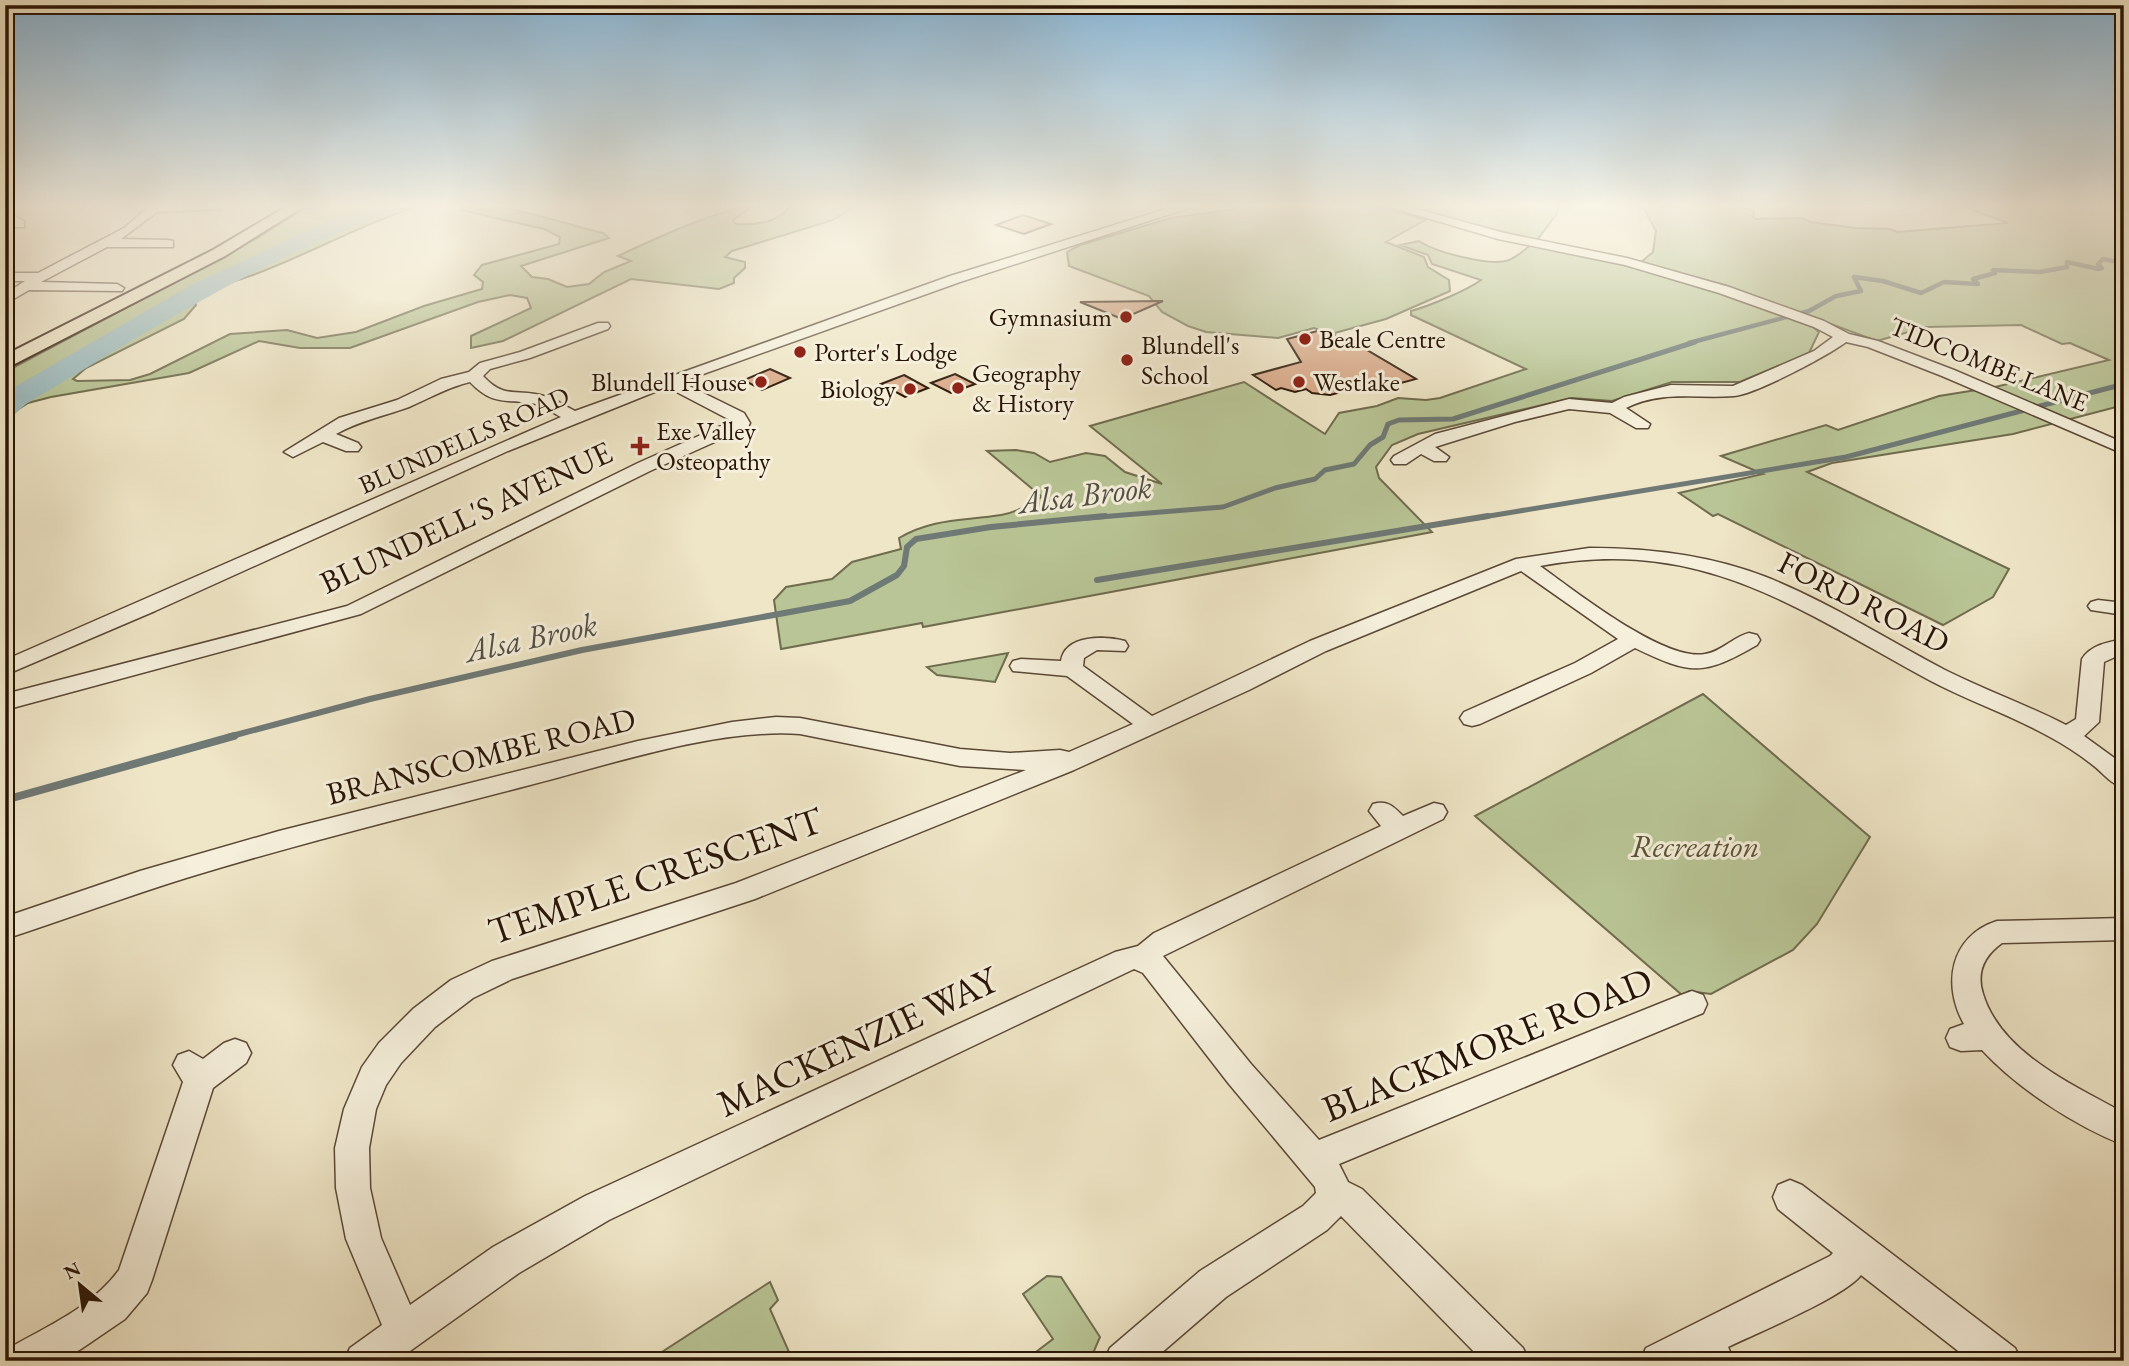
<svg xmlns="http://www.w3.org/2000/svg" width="2129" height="1366" font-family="'EB Garamond',serif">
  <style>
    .green { fill: #b9c596; stroke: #706c4e; stroke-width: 2 }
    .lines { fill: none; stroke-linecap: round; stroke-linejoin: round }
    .stream-far3 { stroke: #6f7975; stroke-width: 4.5 }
    .stream-far2 { stroke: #6f7975; stroke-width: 5 }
    .stream-far1 { stroke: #6f7975; stroke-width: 6 }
    .stream { stroke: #6f7975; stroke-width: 8 }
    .river { fill: #9fbdc0; fill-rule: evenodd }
    .building { fill: #daab8b; stroke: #281405; stroke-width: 2 }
    .minor-casing { stroke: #5a4836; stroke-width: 3 }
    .major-casing { stroke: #281405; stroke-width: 4 }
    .minor { fill: #f5efdb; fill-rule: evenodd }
    .major { fill: #efe6c7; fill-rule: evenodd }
    .poi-dot { fill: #8f2418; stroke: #f5efdb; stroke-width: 2.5 }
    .labels { text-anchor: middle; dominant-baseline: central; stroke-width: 6; stroke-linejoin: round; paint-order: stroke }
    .far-poi-label { font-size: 26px; fill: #281405; stroke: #f5efdb; text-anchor: start }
    .far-street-label { font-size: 26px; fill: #281405; stroke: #f5efdb }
    .street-label { font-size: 32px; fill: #281405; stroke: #f5efdb }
    .park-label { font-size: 32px; font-style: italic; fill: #5b5238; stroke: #f5efdb }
    .water-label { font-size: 33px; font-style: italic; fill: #524f46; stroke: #f5efdb }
    .near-street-label { font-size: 38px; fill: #281405; stroke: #f5efdb }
  </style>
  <rect width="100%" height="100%" fill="#efe6c7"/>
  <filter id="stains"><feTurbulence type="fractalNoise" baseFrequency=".00286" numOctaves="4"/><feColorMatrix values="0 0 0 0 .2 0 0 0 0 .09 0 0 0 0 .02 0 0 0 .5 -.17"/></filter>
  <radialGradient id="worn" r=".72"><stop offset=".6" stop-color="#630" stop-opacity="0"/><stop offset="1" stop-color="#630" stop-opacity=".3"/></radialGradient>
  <g class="green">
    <path d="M310,205H422C363,223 310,254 253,275C232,283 212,285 194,299L196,305L184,319L86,368L73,379L77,381L130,380L150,374L230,334L287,330L317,338L356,332L424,306L482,289L483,282L474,275L482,265L559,244L560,237L544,229L461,210L460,207C492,198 568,225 603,233L609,238L521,266L532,277L548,279L567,287L589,284L604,272L631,261L618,256C661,236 701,217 747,206L749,209L733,220L736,224C755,225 780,223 790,205H857L833,220L732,251L725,257L745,262V268L734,278V283L719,289L631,279L503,341L471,348V336L531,308L527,298L510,295L478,302L350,348H300L259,341L189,373L51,397L28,403L5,418V372L259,237Z"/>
    <polygon points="1264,205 1376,205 1425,220 1386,242 1424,257 1428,267 1449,280 1450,291 1386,319 1331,334 1314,328 1278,338 1206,332 1188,326 1162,312 1149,296 1069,266 1067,252 1080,245 1171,218"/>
    <polygon points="1396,205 1559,205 1556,215 1537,240"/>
    <polygon points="1642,205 1741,205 1739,206 1754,211 1753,217 1756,219 1802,218 1810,222 1856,228 1890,229 1897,232 2008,223 1960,205 2124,205 2124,405 2013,434 1832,463 1807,472 2009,569 1993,597 1943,625 1718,514 1713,516 1679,493 1763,474 1721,456 1826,425 1838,430 1939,396 1995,387 2109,360 2070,343 2062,344 2021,325 1926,327 1877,341 1725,285 1640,263 1653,252 1656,231"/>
    <path d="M1419,241C1435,252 1491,267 1509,260C1517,257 1525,249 1532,244C1611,261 1689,280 1765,308C1783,314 1806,319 1819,332L1809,353L1740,382H1672L1612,401L1572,398L1418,434L1392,445L1376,467L1379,478L1432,532L923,627L922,623L781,649L774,600L786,587L832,579L852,562L901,549L899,538C933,518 963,521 1001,515C1016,513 1028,504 1042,497L987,451L1016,450L1034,453L1050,462L1086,453L1105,456L1125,472L1162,484L1090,426L1244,382L1325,434L1339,413L1377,406L1398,398L1426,400L1440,398L1526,369L1411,315V311C1429,306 1466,291 1481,280L1432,264L1428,255L1400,245Z"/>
    <polygon points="1008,653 995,682 937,675 927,667"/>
    <polygon points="1703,694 1870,837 1817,924 1793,950 1711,994 1689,991 1682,995 1475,816"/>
    <polygon points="1047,1276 1061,1277 1100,1337 1094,1351 1084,1361 1024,1361 1053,1339 1023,1294"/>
    <polygon points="770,1282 778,1300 770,1309 793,1361 648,1361"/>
  </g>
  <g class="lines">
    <polyline class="stream-far3" points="1689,343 1809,311 1836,296 1861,291 1854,277 1883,281 1921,293 1944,282 1978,284 1973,279 1995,273 1993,270 2040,272 2067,267 2067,262 2099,269 2102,268 2098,264 2103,259 2124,263"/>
    <g class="stream-far2">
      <polyline points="1087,518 1223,507 1275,488 1315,479 1325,470 1354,464 1370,445 1383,437 1388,424 1399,420 1453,419 1695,342"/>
      <polyline points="1477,518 1846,457 2124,384"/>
    </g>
    <g class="stream-far1">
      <polyline points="1097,580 1488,516"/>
      <polyline points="228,737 370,699 582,650 850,601 897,575 904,566 907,547 916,539 991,527 1105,516"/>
    </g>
    <polyline class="stream" points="5,800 234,736"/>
    <path class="river" d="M377,205H411L407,209C271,250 148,332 26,404L15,414L5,417L6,392L191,285L294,237L354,211Z"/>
  </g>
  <g class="building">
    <polygon points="1023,215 1051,224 1024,234 996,225"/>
    <polygon points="1163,301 1122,319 1080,302"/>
    <polygon points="1321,330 1355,343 1416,379 1386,387 1379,383 1368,385 1330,395 1312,393 1306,389 1295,392 1281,388 1276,390 1253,375 1301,362 1287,339"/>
    <polygon points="770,369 790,378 762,390 744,380"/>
    <polygon points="955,374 975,384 951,393 931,383"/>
    <polygon points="904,375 928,388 905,397 881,384"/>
  </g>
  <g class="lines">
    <g class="minor-casing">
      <g id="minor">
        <polygon points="151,205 227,205 221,209 157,212 121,239 168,240 173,241 173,247 107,247 41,282 117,284 124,288 122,291 29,290 5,304 5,294 25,281 5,281 5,273 38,273 124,228"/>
        <path d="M1179,205H1198L960,282L681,382L744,413L750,423L748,427L650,471L361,614L5,710V694L347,606L638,463L732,421L667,387L508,451L155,611L5,675V660L561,417C553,413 544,406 536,404C505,398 494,407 470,382C448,387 430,398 409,407C384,416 359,421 336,434L358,443L361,447L358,451H346L323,442L293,457L284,452L339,418L397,400L441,379L469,372L480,363L520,352L598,323H608L610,326L608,329L530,358L490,369L483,376C505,400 517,388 544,396C555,399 565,406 575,411L950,276Z"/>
        <path d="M1383,205H1402L1504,233L1627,258L1729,287L1824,321L1849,334L1878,341L1954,370L2124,443V454L1942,376L1868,347L1846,342C1827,356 1756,394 1734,396C1696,399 1662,390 1626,408L1650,424L1648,428H1636L1610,413L1569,409L1515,422L1435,447L1449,457L1446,461H1434L1421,454L1406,464H1394L1391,460L1394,456L1435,434L1569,399L1612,403L1624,397L1671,385L1733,386L1814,351L1833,337L1814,327L1719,293L1625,265L1498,239Z"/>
        <polygon points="5,211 24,221 24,227 16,227 5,220"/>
        <path d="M1589,548C1649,548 1710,555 1766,577C1829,602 1886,639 1945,670C1985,690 2027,705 2066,725L2076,719L2082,659C2091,645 2108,642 2124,639V653L2104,662L2099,722L2084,736L2124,765V788C2111,784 2104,774 2094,766C2080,755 2065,745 2050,737C2011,715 1968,701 1929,680C1796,608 1701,536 1540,566C1574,590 1664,662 1705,654C1721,652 1733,637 1749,633L1757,635L1760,640L1757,645C1703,676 1691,675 1635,648L1591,673L1480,724L1472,726L1464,724L1460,718L1464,712L1575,663L1618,639L1521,571L1326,651L1249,690L1074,770L755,899L512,979L473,998L435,1027L401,1063L386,1085L376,1109L369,1148L370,1188L381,1238L410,1305L493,1247L585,1196L1115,952L1138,946L1154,933L1381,826L1369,811L1373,804C1387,800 1393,806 1403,816L1434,803L1443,805L1447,812L1443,819L1163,956L1251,1064L1319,1140L1681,995L1692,991L1703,995L1707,1004L1703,1013L1339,1164L1348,1182L1362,1189L1523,1348L1529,1361H1483L1341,1216L1327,1230L1226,1297L1152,1361H1104L1110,1348L1200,1271L1303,1206L1316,1193L1315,1187L1229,1084L1143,973L1134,969L609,1220L519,1273L396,1361H344L350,1348L382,1325L346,1239L336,1188L335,1148L344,1109L362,1067L379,1043L413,1009L451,980L492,961L736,883L1026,770L960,766L800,734C716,728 612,764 530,785C415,815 300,843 186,878C125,897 66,919 5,939V917L140,871L279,831L638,741L732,722L776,717L800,718L960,749L1010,753L1060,750L1069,752L1133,724L1067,676L1013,671L1010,666L1013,661L1021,659L1061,661C1065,634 1106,636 1125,641L1128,646L1125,651L1097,650L1084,658L1083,666L1152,716L1310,641L1516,559Z"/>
        <polygon points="2098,600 2124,603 2124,615 2091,610 2088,606 2091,602"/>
        <path d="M2124,918V940L2002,943C1984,956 1976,972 1983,994C2001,1053 2073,1085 2124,1113V1145C2075,1126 2017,1088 1982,1050L1961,1051L1950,1047L1946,1038L1950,1029L1964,1024C1942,985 1950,936 1997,921Z"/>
        <path d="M235,1039L246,1043L251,1053L246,1063L213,1088L152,1280L147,1293L125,1319L81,1349L60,1361H5L9,1348C48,1326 92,1307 119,1270L183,1082L173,1065L178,1055L189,1051L203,1059L224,1043Z"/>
        <path d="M1790,1180L1802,1185L2015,1348L2021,1361H1971L1861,1275C1844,1297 1757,1333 1728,1347L1734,1361H1640L1646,1348L1830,1256L1833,1253L1778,1209L1773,1197L1778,1185Z"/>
      </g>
    </g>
    <g class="major-casing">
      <polygon id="major" points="289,205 306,205 225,256 5,369 5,355 213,250"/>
    </g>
    <use href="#minor" class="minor"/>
    <use href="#major" class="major"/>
  </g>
  <linearGradient id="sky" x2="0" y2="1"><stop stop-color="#8bb8d8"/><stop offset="0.52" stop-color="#f8f4e6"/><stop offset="1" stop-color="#f8f4e6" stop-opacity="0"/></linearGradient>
  <rect width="2129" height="396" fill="url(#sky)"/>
  <g class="poi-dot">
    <circle cx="1126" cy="317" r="7"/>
    <circle cx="1305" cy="339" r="7"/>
    <circle cx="800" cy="352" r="7"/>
    <circle cx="1127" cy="360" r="7"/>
    <circle cx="761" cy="382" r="7"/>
    <circle cx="1299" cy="382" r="7"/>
    <circle cx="958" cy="388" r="7"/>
    <circle cx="910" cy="389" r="7"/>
    <path d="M636.5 435.5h7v7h7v7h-7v7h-7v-7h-7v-7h7z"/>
  </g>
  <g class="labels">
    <g class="far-poi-label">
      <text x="1112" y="317" text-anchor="end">Gymnasium</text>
      <text x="1319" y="339">Beale Centre</text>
      <text x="1141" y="345">Blundell's<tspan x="1141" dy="30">School</tspan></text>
      <text x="814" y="352">Porter's Lodge</text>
      <text x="972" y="373">Geography<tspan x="972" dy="30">&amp; History</tspan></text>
      <text x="747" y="382" text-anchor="end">Blundell House</text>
      <text x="1313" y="382">Westlake</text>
      <text x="896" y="389" text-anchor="end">Biology</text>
      <text x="656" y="431">Exe Valley<tspan x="656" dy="30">Osteopathy</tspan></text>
    </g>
    <g class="far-street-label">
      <text transform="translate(1989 364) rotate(22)">TIDCOMBE LANE</text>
      <text transform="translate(464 440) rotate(-24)">BLUNDELLS ROAD</text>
    </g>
    <g class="street-label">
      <text transform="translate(466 517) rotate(-25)">BLUNDELL'S AVENUE</text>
      <text transform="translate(1864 602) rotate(27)">FORD ROAD</text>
      <text transform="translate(481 756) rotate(-14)">BRANSCOMBE ROAD</text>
    </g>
    <g class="park-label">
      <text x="1695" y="846">Recreation</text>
    </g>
    <g class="water-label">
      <text transform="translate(1085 494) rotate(-7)">Alsa Brook</text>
      <text transform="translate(531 637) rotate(-12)">Alsa Brook</text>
    </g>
    <g class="near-street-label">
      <text transform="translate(655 875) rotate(-19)">TEMPLE CRESCENT</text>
      <text transform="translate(857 1041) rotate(-25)">MACKENZIE WAY</text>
      <text transform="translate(1487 1044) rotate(-22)">BLACKMORE ROAD</text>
    </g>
  </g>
  <rect width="2129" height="1366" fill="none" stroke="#efe6c7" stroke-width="28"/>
  <rect x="7" y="7" width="2115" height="1352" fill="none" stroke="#281405" stroke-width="3.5"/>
  <rect x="14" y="14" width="2101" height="1338" fill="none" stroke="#281405" stroke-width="2"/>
  <g transform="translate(80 1285) rotate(331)" stroke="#f5efdb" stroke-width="5" paint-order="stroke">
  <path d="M0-5L12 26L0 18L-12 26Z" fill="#281405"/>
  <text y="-10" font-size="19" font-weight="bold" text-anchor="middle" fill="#281405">N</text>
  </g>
  <rect width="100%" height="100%" filter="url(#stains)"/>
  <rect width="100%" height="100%" fill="url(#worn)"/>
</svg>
